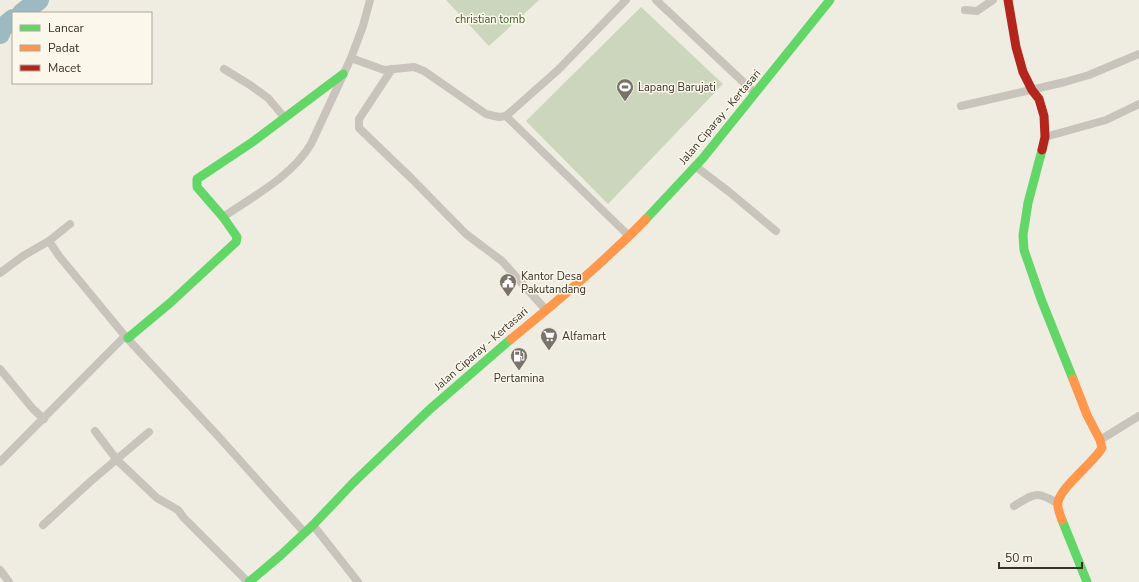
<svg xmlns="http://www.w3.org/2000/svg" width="1139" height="582" font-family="'Nunito Sans',sans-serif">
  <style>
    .green { fill: #cbd6bc }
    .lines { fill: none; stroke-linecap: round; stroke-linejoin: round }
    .river { stroke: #9dbac1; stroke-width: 20 }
    .street { stroke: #c8c4bb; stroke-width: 8 }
    .fast { stroke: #63d668; stroke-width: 9 }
    .slow { stroke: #ff974d; stroke-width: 9 }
    .jam { stroke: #b3261e; stroke-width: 9 }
    .labels { text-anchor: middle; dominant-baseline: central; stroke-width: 3; stroke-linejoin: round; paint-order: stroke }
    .park-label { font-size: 11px; fill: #3e5a2b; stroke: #fbf7ea }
    .poi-label { font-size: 11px; fill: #3a3229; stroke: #fbf7ea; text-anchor: start }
    .street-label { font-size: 11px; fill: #3a3229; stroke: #fbf7ea }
  </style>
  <rect width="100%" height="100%" fill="#efece2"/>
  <g class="green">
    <polygon points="446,0 539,0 489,46"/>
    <polygon points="641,7 723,84 608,204 526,121"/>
  </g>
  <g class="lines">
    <g class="river">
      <polyline points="22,13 39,0"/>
      <polyline points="0,34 2,28 13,19"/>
    </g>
    <g class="street">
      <polyline points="656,0 755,93"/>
      <polyline points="965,10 977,11 993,0"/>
      <polyline points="351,58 384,70 414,67 424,71 486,114 499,117 506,116 558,70 626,0"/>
      <polyline points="224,69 250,85 268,98 285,118"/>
      <polyline points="392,69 359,119 359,128 412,179 466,234 502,261 546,310"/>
      <polyline points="961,106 1065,82 1089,75 1139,54"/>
      <polyline points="506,116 629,236"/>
      <polyline points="1045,137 1106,120 1139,104"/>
      <polyline points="695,166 728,191 776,231"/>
      <path d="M223,217C254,196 292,176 311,144L351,58L363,26L370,0"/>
      <polyline points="49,241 59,256 125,336 218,436 305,533"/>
      <polyline points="0,273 23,256 49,241 70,224"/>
      <polyline points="0,369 33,409 44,419"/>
      <polyline points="95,431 117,460 157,498 178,510 184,518 248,582"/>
      <polyline points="1100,440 1139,416"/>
      <polyline points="0,462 125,336"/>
      <path d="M1014,506C1034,494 1036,490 1057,503"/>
      <polyline points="43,525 91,481 149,432"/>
      <polyline points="313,525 358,582"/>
      <polyline points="0,570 9,582"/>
    </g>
    <g class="fast">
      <polyline points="1042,150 1028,203 1023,235 1024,250 1041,299 1073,379"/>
      <polyline points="646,219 703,158 830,0"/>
      <polyline points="128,338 170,303 236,242 237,237 223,217 197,187 197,179 251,143 343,74"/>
      <polyline points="1062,520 1087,582"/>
      <polyline points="249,582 281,555 313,525 353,483 429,410 511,339"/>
    </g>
    <g class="slow">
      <path d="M511,339C558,301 604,262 646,219"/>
      <path d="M1062,520C1060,515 1057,507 1058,502C1061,487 1093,463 1102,448L1100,440L1087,415L1073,379"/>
    </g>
    <polyline class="jam" points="1008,0 1016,47 1023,72 1032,90 1039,99 1044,116 1045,137 1042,150"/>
  </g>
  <defs>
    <g id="stadium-pin" transform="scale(0.9)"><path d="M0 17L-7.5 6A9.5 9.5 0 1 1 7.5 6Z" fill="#79736a" stroke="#fbf7ea"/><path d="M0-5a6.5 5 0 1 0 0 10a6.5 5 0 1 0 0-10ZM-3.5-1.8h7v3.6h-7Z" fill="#fff"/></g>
    <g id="civic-pin" transform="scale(0.9)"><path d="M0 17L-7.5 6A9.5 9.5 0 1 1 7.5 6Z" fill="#79736a" stroke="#fbf7ea"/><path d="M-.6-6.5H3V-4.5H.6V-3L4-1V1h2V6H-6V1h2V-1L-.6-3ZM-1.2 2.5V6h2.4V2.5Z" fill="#fff"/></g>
    <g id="supermarket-pin" transform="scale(0.9)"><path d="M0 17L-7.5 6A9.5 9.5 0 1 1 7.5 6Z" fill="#79736a" stroke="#fbf7ea"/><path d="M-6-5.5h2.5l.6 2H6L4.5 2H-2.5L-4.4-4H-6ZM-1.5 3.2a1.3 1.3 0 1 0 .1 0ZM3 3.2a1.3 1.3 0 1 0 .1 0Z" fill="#fff"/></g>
    <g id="fuel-pin" transform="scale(0.9)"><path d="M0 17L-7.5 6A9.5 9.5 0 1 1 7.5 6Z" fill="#79736a" stroke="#fbf7ea"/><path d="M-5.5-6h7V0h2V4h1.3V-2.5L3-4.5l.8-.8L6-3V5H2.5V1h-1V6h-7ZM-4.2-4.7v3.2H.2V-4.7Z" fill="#fff"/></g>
  </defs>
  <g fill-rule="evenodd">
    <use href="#stadium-pin" x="625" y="87"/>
    <use href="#civic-pin" x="508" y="282"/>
    <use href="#supermarket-pin" x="549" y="336"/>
    <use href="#fuel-pin" x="519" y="356"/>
  </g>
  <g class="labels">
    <g class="park-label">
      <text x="490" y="19">christian tomb</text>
    </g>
    <g class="poi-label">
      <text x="638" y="87">Lapang Barujati</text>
      <text x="521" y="276">Kantor Desa<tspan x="521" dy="13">Pakutandang</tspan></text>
      <text x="562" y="336">Alfamart</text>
      <text x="519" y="378" text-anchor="middle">Pertamina</text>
    </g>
    <g class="street-label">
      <text transform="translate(720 117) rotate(-50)">Jalan Ciparay - Kertasari</text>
      <text transform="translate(481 349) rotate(-41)">Jalan Ciparay - Kertasari</text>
    </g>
  </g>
  <rect x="12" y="12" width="140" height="72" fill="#fbf7ea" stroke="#aea89d"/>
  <rect x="20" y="25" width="20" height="6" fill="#63d668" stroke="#aea89d"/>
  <text x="48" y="32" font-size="12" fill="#3a3229">Lancar</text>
  <rect x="20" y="45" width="20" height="6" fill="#ff974d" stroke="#aea89d"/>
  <text x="48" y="52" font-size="12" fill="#3a3229">Padat</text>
  <rect x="20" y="65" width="20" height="6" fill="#b3261e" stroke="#aea89d"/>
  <text x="48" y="72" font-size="12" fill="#3a3229">Macet</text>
  <path d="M999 562v6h83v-6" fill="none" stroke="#3a3229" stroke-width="2"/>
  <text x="1005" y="562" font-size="12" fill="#3a3229" stroke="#fbf7ea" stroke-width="3" paint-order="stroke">50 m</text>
</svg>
